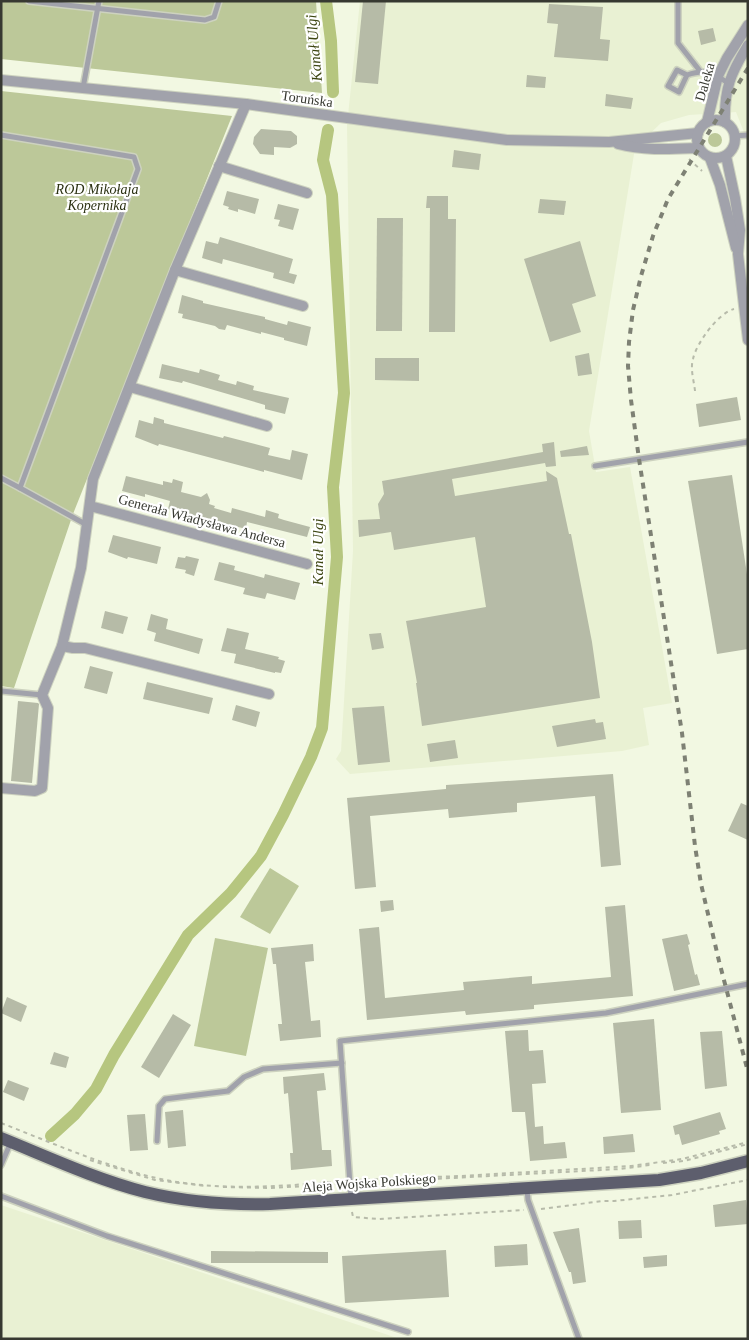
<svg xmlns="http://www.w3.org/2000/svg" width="749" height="1340" font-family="Georgia,serif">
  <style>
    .built { fill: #e9f1d3 }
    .green { fill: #bcc899 }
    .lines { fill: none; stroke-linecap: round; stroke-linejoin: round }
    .canal { stroke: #b6c67f; stroke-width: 12 }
    .building { fill: #b6bba7 }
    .service-casing { stroke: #cdd2bf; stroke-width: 8 }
    .minor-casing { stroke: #cdd2bf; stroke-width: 12 }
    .primary-casing { stroke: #cdd2bf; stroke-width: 15 }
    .path { stroke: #b7bbaa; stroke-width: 2; stroke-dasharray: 4 4; stroke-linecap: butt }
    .service { stroke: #a1a2ab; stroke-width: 5 }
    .minor { stroke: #a1a2ab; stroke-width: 10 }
    .primary { stroke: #5d5e6d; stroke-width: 12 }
    .rail { stroke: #7e8174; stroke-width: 4; stroke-dasharray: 6 6; stroke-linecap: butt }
    .labels { text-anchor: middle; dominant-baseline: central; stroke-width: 4.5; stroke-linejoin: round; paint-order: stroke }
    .street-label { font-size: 14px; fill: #373931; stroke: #fff }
    .park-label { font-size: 14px; font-style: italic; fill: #2b3112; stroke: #fff }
    .water-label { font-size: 15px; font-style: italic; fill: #3d4612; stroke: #fff }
  </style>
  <rect width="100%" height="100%" fill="#f2f8e2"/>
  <g class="built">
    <polygon points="360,1 748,1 748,142 736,112 689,115 661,123 635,148 589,431 596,472 630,467 672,703 643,708 649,745 622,751 350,774 336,759 341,751 353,551 347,125"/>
    <polygon points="1,1205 400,1339 1,1339"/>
  </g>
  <g class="green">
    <polygon points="1,1 316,1 322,93 1,59"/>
    <polygon points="1,91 232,116 73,514 14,688 1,686"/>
    <circle cx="715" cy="140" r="7"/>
    <polygon points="270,868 299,886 270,934 240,917"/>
    <polygon points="215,938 268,948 246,1056 194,1046"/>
  </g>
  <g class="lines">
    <g class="canal">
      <polyline points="326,1 331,41 333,92"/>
      <polyline points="51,1136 75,1114 96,1089 114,1055 188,935 231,893 261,856 283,815 311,757 322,728 337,557 333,487 344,393 332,195 323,160 328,130"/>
    </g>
  </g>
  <g class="building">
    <polygon points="363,1 386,1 378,84 355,82"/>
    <polygon points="549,4 603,7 600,39 610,40 608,61 554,57 558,24 547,23"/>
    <polygon points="713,28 716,41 701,45 698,31"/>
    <polygon points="527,75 546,77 545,88 526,87"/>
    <polygon points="606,94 633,98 631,109 605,106"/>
    <polygon points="261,129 291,131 297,136 297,144 290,148 274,147 274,155 260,154 253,144 254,137"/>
    <polygon points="454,150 481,154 479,170 452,167"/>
    <polygon points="227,191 259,199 255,214 238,209 238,212 228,209 229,207 223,205"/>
    <polygon points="427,196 448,196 448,219 456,219 455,332 429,332 430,208 426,208"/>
    <polygon points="540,199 566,201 564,215 538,213"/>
    <polygon points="278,204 299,209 293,230 278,226 280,220 274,219"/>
    <polygon points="377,218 403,218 402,331 376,331"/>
    <polygon points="220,237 293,259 289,273 297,275 294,284 273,278 274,273 223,259 222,264 202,258 206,241 218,244"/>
    <polygon points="580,241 596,296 572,304 581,332 550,342 524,259"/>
    <polygon points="182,295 203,301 203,303 265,317 265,319 287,325 288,321 311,327 307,346 284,340 284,338 261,332 261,334 227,325 225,330 219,329 215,326 182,318 183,314 178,313"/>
    <polygon points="589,353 592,374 578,376 575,356"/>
    <polygon points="375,358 419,358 419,381 375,380"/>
    <polygon points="162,364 199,373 200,369 220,375 218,380 236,385 237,381 254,386 253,390 289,398 285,414 265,409 265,405 183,381 182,383 159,378"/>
    <polygon points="737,397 741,420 699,427 696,404"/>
    <polygon points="154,417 164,420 164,423 223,438 224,436 270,448 268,455 290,460 292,450 308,454 302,480 264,470 264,472 159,444 158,446 135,437 139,420 153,424"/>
    <polygon points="554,442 556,466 546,467 545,463 452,479 455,496 547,481 546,471 557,478 569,534 571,534 592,642 600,698 422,726 416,683 417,683 406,621 486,607 475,537 394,550 391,532 359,537 358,520 380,519 378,504 384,494 382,481 543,452 542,444"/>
    <polygon points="587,446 589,455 561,457 560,451"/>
    <polygon points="732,475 748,581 748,649 717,654 688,481"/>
    <polygon points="126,476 163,485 163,481 172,483 173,479 183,482 181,492 201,497 207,493 210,500 209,504 215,506 214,508 231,513 232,508 265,517 266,510 279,514 278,518 284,520 310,527 307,537 247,522 246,529 168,509 170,501 145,494 145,497 122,491"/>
    <polygon points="113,535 161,547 157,564 128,557 127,559 108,552"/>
    <polygon points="186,556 199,559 194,576 185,573 186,570 175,568 178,557 185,558"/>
    <polygon points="219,562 235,566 234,570 264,578 265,574 300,583 295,600 267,593 265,599 243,594 245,588 214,580"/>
    <polygon points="105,611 128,617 123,634 101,628"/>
    <polygon points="151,614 168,619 166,629 203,639 199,654 154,641 156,633 147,630"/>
    <polygon points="227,628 249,633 245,649 279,657 278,659 285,661 281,673 275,672 275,673 234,663 236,654 221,651"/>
    <polygon points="381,633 384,648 372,650 369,634"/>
    <polygon points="90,666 113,672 107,694 84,688"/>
    <polygon points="147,682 213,698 209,714 143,699"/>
    <polygon points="18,701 38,703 39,704 32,783 11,781"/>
    <polygon points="236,705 260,712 256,727 232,720"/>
    <polygon points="384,706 390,762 358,765 352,708"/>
    <polygon points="595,719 596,723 603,722 606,739 557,747 552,726"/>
    <polygon points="455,740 458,758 430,762 427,744"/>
    <polygon points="613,774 621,865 601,867 595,796 517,803 517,812 449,818 448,809 370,816 376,887 355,889 347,798 446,789 446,785"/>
    <polygon points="741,803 748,806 748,840 728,831"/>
    <polygon points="393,900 394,910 381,912 380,901"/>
    <polygon points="625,905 633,996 534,1005 534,1009 466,1015 465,1011 367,1020 359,929 379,927 385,998 464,990 463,982 532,976 532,984 611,977 605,907"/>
    <polygon points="687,934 690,944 688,945 695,975 697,974 700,985 674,991 662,939"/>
    <polygon points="313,944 314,961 305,962 311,1021 320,1020 321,1037 280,1041 278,1024 282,1024 276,964 273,964 271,948"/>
    <polygon points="7,997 27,1006 21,1022 1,1013"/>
    <polygon points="173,1014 191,1025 159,1078 141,1067"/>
    <polygon points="654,1019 661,1110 621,1113 613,1023"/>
    <polygon points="528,1030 529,1051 543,1050 546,1083 532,1084 535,1127 543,1126 544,1144 565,1142 567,1158 530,1161 525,1112 512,1112 505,1031"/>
    <polygon points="722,1031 727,1086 705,1089 700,1032"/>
    <polygon points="54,1052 69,1057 66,1068 50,1064"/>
    <polygon points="324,1073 326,1090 317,1091 322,1150 331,1150 332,1166 291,1170 290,1153 293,1153 288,1093 284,1094 283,1077"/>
    <polygon points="8,1080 29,1088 24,1101 3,1092"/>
    <polygon points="183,1110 186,1146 168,1148 165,1112"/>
    <polygon points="720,1112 726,1129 719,1131 720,1134 682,1145 679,1134 675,1135 673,1126"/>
    <polygon points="145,1114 148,1150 130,1151 127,1115"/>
    <polygon points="633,1134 635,1152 604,1154 603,1137"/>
    <polygon points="746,1200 748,1224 715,1227 713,1205"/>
    <polygon points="641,1220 642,1238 619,1239 618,1221"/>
    <polygon points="579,1228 586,1282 573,1284 571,1272 569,1272 553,1232"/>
    <polygon points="527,1244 528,1265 495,1267 494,1246"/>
    <polygon points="446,1250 449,1297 345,1303 342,1256"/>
    <polygon points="211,1251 328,1252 328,1263 211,1263"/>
    <polygon points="667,1255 667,1266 644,1268 643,1257"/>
  </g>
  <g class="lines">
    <g class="service-casing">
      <g id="service">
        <polyline points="29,1 205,20 214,17 219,1"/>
        <polyline points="678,1 678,43 700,71"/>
        <path d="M687,75L679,92L668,86L677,70L687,75C705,69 712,72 728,83"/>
        <polyline points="83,88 99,1"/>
        <polyline points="1,135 134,157 138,169 20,488 1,478"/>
        <polyline points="735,136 748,135"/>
        <polyline points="595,466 748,442"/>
        <polyline points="20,488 87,525"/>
        <polyline points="1,691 42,695"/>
        <polyline points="157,1141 159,1106 165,1099 228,1091 244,1077 263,1069 342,1063"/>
        <polyline points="1,1165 11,1142"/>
        <polyline points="527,1189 528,1200 579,1339"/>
        <polyline points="1,1196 107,1236 408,1332"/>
        <polyline points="351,1199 340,1041 606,1013 748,984"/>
      </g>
    </g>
    <g class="minor-casing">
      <g id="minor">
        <polyline points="1,80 246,104 507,140 609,142 698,133"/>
        <circle cx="716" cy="139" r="19"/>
        <polyline points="707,122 718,76 727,58 748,25"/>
        <path d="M725,122C724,88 731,73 748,45"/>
        <path d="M618,144C645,151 672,149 699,148"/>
        <polyline points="726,156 735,198 740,230 738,254 748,340"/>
        <polyline points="710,158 720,185 736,248"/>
        <polyline points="219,166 307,193"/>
        <polyline points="175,270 303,306"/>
        <polyline points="130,387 267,426"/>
        <polyline points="90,506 307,564"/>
        <polyline points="62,646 73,648 85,648 269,694"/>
        <polyline points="1,788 35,791 42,788 48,708 42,695 62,646 81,568 93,479 175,270 246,104"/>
      </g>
    </g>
    <g class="primary-casing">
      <path id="primary" d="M1,1138C48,1157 95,1179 145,1192C186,1202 228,1205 270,1204L659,1180L701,1173L748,1161"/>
    </g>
    <g class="path">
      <polyline points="689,159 702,171"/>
      <path d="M695,391C694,381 690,369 693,359C696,344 718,313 734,309"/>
      <path d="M1,1123C50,1142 97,1163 148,1176C210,1192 278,1187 341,1181"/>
      <polyline points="90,1160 102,1164"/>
      <polyline points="663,1163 684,1161 748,1144"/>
      <polyline points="106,1165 155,1180 206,1186"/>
      <polyline points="358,1180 460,1176 631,1166 682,1159 748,1142"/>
      <polyline points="358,1183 620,1169 650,1165"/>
      <polyline points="223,1187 271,1188 341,1184"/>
      <polyline points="541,1209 603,1201 614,1201 672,1195 748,1180"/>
      <polyline points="352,1212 353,1217 378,1219 524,1210"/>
    </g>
    <use href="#service" class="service"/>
    <use href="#minor" class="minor"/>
    <use href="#primary" class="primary"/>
    <polyline class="rail" points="748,68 668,199 653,236 641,276 633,310 629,342 628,366 631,400 639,459 682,733 695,846 701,884 719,961 748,1072"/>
  </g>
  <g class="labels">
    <g class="street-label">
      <text transform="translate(705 82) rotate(-74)">Daleka</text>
      <text transform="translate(307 99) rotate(8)">Toruńska</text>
      <text transform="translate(202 521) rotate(15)">Generała Władysława Andersa</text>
      <text transform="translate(369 1183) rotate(-4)">Aleja Wojska Polskiego</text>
    </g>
    <g class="park-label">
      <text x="97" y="189">ROD Mikołaja<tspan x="97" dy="16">Kopernika</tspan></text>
    </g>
    <g class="water-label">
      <text transform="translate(314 48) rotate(-95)">Kanał Ulgi</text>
      <text transform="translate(318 552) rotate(-90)">Kanał Ulgi</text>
    </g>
  </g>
  <rect width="749" height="1340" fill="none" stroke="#373931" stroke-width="5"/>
</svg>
